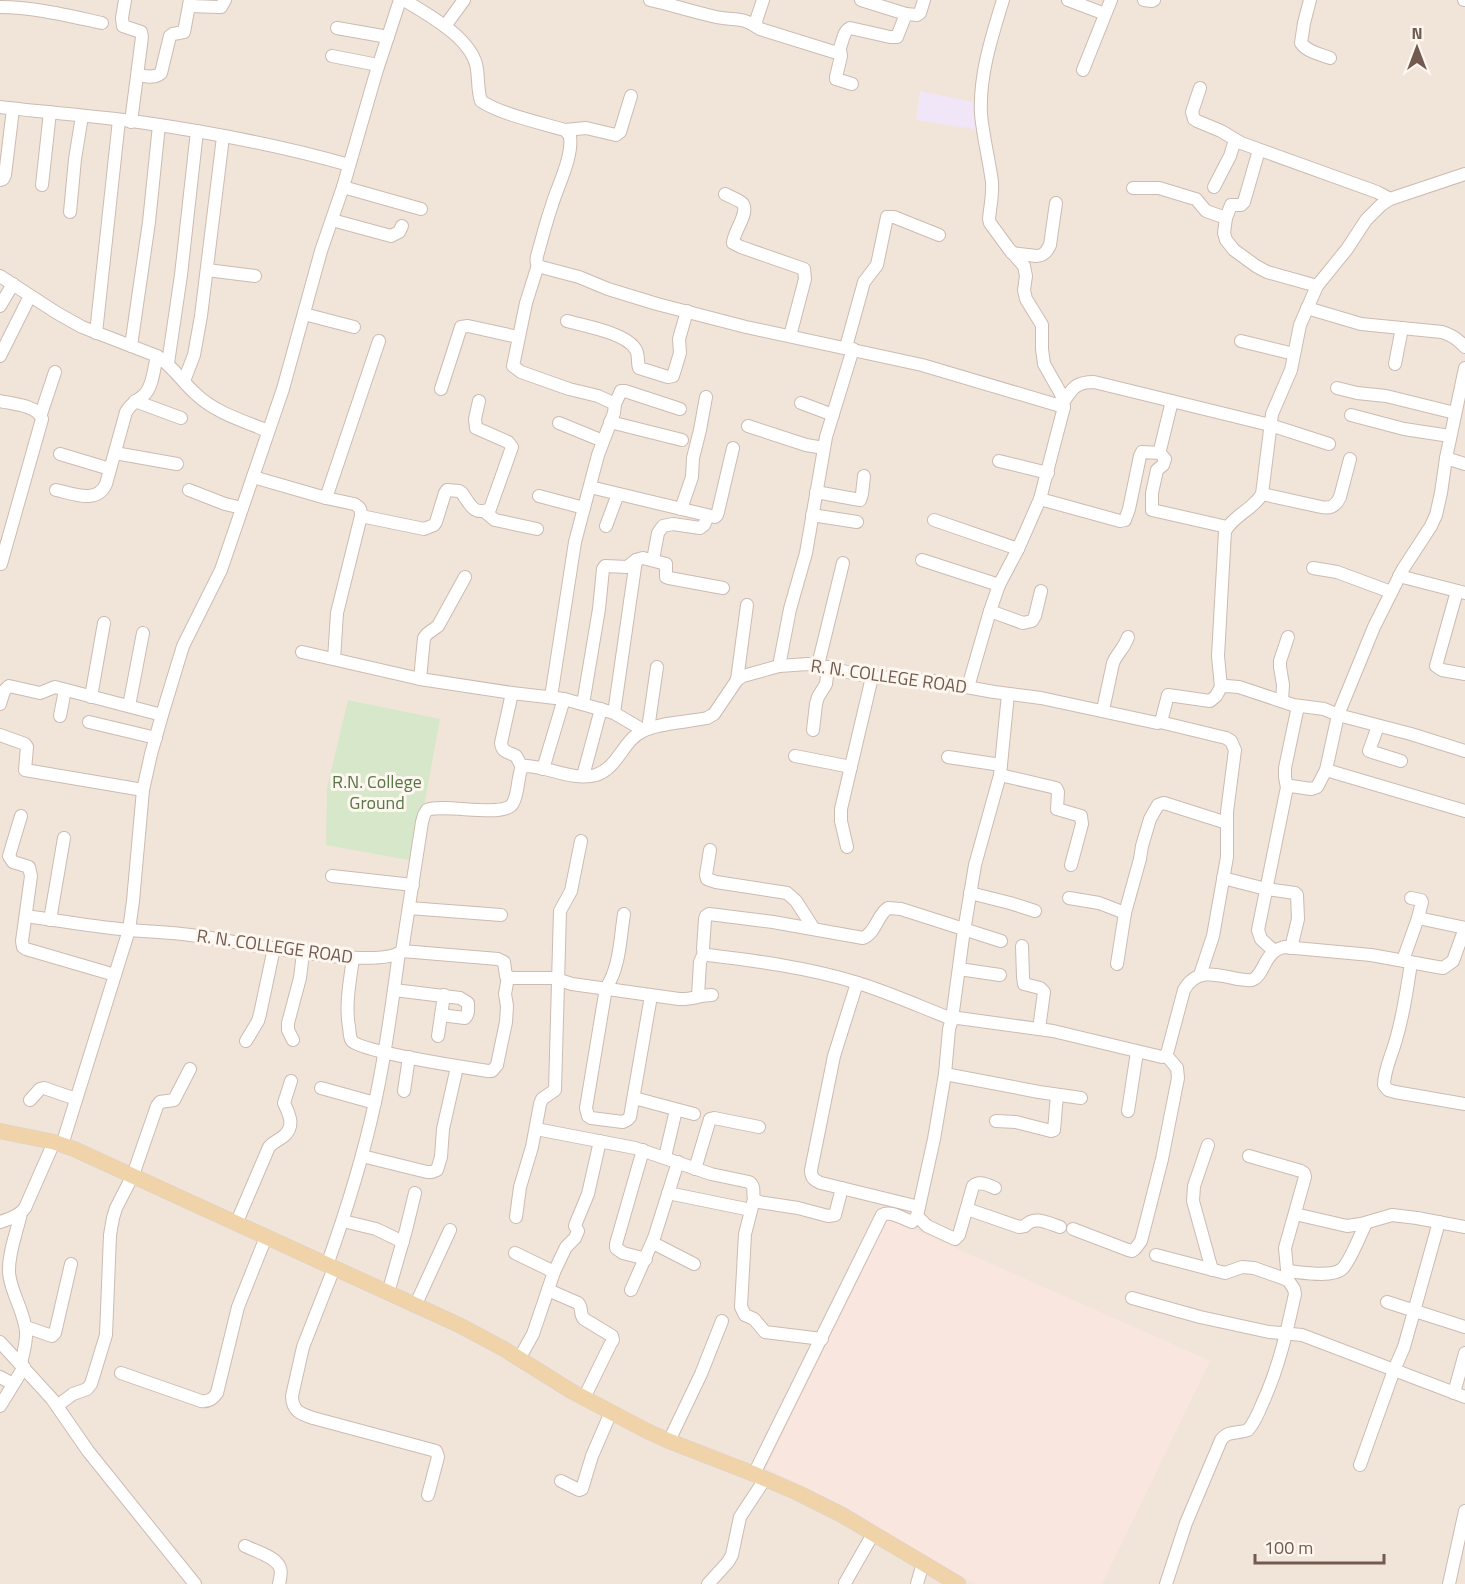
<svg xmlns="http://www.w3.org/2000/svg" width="1465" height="1584" font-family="'Titillium Web',sans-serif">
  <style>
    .residential { fill: #f1e5d9 }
    .commercial { fill: #f9e6df }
    .education { fill: #f0e6f7 }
    .green { fill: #d7e7c9 }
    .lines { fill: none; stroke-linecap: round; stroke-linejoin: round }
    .minor-casing { stroke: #ccbbb1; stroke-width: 14 }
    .major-casing { stroke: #d8d1ce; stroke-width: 16 }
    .minor { stroke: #fff; stroke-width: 12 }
    .major { stroke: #f1d3aa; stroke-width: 15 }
    .labels { text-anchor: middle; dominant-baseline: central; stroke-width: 6; stroke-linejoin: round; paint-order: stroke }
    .street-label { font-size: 18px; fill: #725a50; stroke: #fdf7f0 }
    .park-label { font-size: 18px; fill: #597749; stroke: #fdf7f0 }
  </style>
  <rect width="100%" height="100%" fill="#faf3ea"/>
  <rect class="residential" x="0" y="0" width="1465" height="1584"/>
  <polygon class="commercial" points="888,1218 1210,1361 1102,1584 976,1584 947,1568 844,1506 766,1468"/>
  <polygon class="education" points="920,91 978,103 979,130 916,120"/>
  <polygon class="green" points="348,700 440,719 414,861 326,845 327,788"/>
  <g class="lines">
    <g class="minor-casing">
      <g id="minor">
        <polyline points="125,0 122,18 123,26 141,32 142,37 131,122"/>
        <path d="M404,0C427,14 468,36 476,64C479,76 477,89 481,101C500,114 541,123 565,130L570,136C573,157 558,185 552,205C546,222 542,239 537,256C536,261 536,264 541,267L579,277L608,289L657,304L746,327L922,365L1064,407"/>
        <path d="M650,0C672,5 694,12 716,17C734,21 741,16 757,27"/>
        <path d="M763,0L756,21L757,27L760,29L834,52H838C843,44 842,32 850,28L890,37H897L906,14"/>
        <polyline points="861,0 906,14 917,15 920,13 924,0"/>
        <polyline points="1068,0 1105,14"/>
        <polyline points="1144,0 1152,1 1154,0"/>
        <path d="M1310,0L1304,23L1301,43C1307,52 1320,54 1330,58"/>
        <polyline points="1464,0 1465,0"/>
        <polyline points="189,6 219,7 221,7 225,0"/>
        <path d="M0,7C34,7 69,16 102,23"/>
        <polyline points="445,26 464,0"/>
        <polyline points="337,28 388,37"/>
        <polyline points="840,49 841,56 836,77 836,79 852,84"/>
        <polyline points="332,56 378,65"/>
        <polyline points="1083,70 1111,0"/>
        <path d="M138,75C145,76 155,79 161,73L170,36L173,34L184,32L190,0"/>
        <polyline points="1200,88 1192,112 1194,119 1197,121 1221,131 1241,143 1377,192 1390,199"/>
        <path d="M0,107C49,113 98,116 146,123C214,133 283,146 349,165"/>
        <polyline points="565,130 586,128 616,135 620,132 631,96"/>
        <polyline points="1259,150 1244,202 1241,205 1231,205 1226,218 1224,233 1226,240 1234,250 1256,266 1267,272 1317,286"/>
        <polyline points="0,180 3,179 5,175 13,109"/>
        <polyline points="42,185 50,112"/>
        <polyline points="343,187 421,209"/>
        <polyline points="1214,187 1230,156 1235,140"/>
        <polyline points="1133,188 1159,188 1192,198 1196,199 1206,211 1226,218"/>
        <path d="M725,194C730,197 740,200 743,204C749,214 733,232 733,243L741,247L804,269L805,279L790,336"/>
        <polyline points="70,212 75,159 82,116"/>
        <polyline points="332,220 391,236 399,232 402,226"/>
        <path d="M1012,253L1036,256C1044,256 1047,251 1050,245L1056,203"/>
        <polyline points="538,265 526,303 513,366 521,372 569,389 598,396 615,404 614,413 598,455 575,542 551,697"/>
        <polyline points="207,270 255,276"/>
        <path d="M0,276L57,313L82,327L157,356C174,367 182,382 197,395C216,413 244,421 268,431"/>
        <polyline points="0,306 13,284"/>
        <path d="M1307,308L1361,324L1442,332C1452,335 1458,339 1465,347"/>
        <polyline points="304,314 354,327"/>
        <path d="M567,321C585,326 627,333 636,350C639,355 637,362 639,368L668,377L673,376L680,353L679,339L687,311"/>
        <polyline points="96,333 119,120"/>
        <polyline points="1241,341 1294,354"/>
        <polyline points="131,346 149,222 159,125"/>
        <polyline points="846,347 864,282 877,265 887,217 894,217 939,235"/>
        <polyline points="0,356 30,296"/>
        <polyline points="168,363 181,275 197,131"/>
        <polyline points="1395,364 1402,328"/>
        <polyline points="184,381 194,355 201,316 223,137"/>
        <polyline points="1337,388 1357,393 1386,396 1455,413"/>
        <polyline points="441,389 461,327 468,326 518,337"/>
        <path d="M0,401C13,404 37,405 42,419L1,564"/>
        <polyline points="135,401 181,418"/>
        <path d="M1064,401C1073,387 1077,382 1094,382L1270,425L1329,444"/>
        <polyline points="1172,401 1160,450 1160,453 1165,459 1163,465 1157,470 1152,493 1152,510 1227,527"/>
        <polyline points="801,403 833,415"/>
        <polyline points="615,404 621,391 625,391 680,409"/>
        <polyline points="41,414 55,372"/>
        <polyline points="1351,415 1404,429 1450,436"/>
        <polyline points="610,422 682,440"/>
        <polyline points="559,423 603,441"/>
        <polyline points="748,426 806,445 824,448"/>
        <polyline points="115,453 177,464"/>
        <polyline points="60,454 110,469"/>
        <polyline points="1446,458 1465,464"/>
        <polyline points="999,461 1048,473"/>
        <path d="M253,477L326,498L354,504C360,507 361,509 361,516L337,613L334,659"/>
        <polyline points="590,487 715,517 717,515 718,512 733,448"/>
        <path d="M56,490C74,494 97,504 106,484L126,412C131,403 137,401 144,395C153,387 154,367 157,356"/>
        <polyline points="189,490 225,504 242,508"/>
        <polyline points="816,492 860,500 862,494 864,476"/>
        <path d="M1262,494L1321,507C1330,509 1336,506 1340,497L1350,459"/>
        <polyline points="539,496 584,508"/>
        <polyline points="326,498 379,341"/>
        <polyline points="1040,499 1120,521 1125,520 1129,509 1140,456 1142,452 1160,453"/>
        <polyline points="681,509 692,477 693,458 700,430 706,397"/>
        <polyline points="484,511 495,520 537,529"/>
        <polyline points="812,515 857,522"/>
        <path d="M361,516L424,529L434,525L436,522L445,493L447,490L459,491L462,493C470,504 473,516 490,509L512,447L508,442L476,428L475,419L479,401"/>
        <polyline points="934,520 1018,549"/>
        <polyline points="606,526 618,494"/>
        <polyline points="653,560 658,533 663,526 673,524 700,528 704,525 708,516"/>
        <polyline points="922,560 999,585"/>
        <polyline points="1313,568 1337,572 1391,592"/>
        <polyline points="1399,576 1465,593"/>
        <polyline points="1457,591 1436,666 1442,670 1465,674"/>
        <polyline points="990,611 1023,623 1032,621 1035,616 1041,591"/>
        <polyline points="302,652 420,679 512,693 564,699 614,713 643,730"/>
        <polyline points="818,665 843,563"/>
        <polyline points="779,666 790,609 806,553 826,437 853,349"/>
        <polyline points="420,679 424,638 427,634 438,626 465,577"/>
        <polyline points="737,680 747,605"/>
        <path d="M968,687L990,611L999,585L1018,549L1040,499L1064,407L1061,394L1044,364L1042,349V325L1026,299L1024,290L1026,276L1024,266L1009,249L990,223L989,219C990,207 993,195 992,182C989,159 983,137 981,114C979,75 992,36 1003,0"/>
        <path d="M1221,687L1218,656L1225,531C1236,513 1253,510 1262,494L1272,414L1291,370L1300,325L1317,286L1347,249L1366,220L1381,205L1390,199L1465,174"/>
        <path d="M512,693L501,743C502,752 508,752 516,756L522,767"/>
        <polyline points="91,697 104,623"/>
        <polyline points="1282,701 1283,685 1280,667 1280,661 1288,637"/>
        <polyline points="0,704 4,691 9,686 40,693 55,687 162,715"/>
        <polyline points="583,704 599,609 603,569 605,566 627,567 636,560 643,558 666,564 666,577 669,578 723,588"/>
        <polyline points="129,706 143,633"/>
        <path d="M1103,710L1113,663C1117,653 1124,649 1128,637"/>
        <polyline points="614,713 636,560"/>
        <polyline points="60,716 65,690"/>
        <polyline points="89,722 156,738"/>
        <polyline points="1160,722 1226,738 1231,741 1235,750 1227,812 1227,857 1213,936 1200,975"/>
        <polyline points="1378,726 1369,751 1401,761"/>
        <polyline points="648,729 657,667"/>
        <polyline points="813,730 816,704 818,697 826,684 828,667"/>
        <polyline points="0,735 25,744 27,747 25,770 143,790"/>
        <polyline points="795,756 851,767"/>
        <polyline points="948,757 1001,765"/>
        <polyline points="543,769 564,699"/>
        <polyline points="1326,770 1465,811"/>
        <polyline points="1000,775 1056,788 1058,792 1057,809 1081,816 1082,824 1071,865"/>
        <polyline points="583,776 601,709"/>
        <polyline points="1287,788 1285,777 1285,768 1298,706"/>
        <polyline points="21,816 9,856 13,862 29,867 31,876 22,941 23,947 26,949 115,975"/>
        <polyline points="847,847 841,821 841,809 872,677"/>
        <polyline points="710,850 706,875 707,879 716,882 787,893 796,901 814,929"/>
        <polyline points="332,876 413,885"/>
        <polyline points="1223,878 1266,889 1295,893 1297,895 1298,919 1291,948"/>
        <polyline points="970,893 1010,903 1035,911"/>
        <polyline points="1069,898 1099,903 1125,913"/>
        <polyline points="409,908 501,915"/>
        <path d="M624,914C620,939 620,967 606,988L586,1108L588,1116L591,1118L623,1122L627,1120L630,1117L651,996"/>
        <path d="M26,916C61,921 95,927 130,930C150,932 170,932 190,935C226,939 378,972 402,951L422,822L424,815L427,810C446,803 505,819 513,803C519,792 517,778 522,767L527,766C549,767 573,781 596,775C618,768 623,740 643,731C657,723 689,722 707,718L714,714L737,680L743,676L779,666L808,664L872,677L910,679L933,681L994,692L1041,698L1157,723L1160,722L1162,718L1168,695L1210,701L1216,696L1221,687L1226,686L1239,687L1293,705L1324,709L1338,715L1411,734L1465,751"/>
        <polyline points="1418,918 1465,928"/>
        <polyline points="50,920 64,838"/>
        <path d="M1001,941L901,909L888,908C877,915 876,933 863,938L773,922L709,914L706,916L705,919L703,949L704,953L708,955C758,961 810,968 858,983C890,993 921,1007 952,1019L963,937L975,865L1000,775L1008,694"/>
        <polyline points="1022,946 1023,977 1024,984 1040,988 1044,992 1039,1029"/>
        <path d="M402,951L498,959L504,962L506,976L512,978H553L572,984L679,999C691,1000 700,995 712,995"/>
        <polyline points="1274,951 1261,939 1258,930 1286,792 1287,788 1291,786 1311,789 1317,787 1326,770 1338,715 1374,627 1403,569 1431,526 1436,515 1441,493 1446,458 1465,368"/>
        <path d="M353,958C350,981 345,1004 349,1027C350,1032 349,1037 352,1041C362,1052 468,1068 488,1071H492L497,1065L506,1022L507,1006L505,994L508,977"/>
        <polyline points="1403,960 1418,918 1422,902 1421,900 1411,898"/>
        <path d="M1411,963C1407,990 1403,1017 1395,1043C1391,1057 1384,1071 1384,1085L1388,1090L1395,1092L1465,1104"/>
        <polyline points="1117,964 1125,913 1140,859 1142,846 1150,819 1158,805 1164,803 1227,823"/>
        <polyline points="959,969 1000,975"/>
        <path d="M857,983L834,1056L811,1170C811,1178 814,1180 821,1183L919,1207"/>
        <path d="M394,990L460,998L468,1003C468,1008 469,1014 465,1018L441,1015"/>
        <polyline points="698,996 700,962 704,953"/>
        <polyline points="438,1036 444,995"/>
        <polyline points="293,1040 288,1030 288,1023 300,978 303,953"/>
        <polyline points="246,1041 258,1021 260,1014 274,948"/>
        <polyline points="945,1074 1039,1092 1081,1098"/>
        <polyline points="321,1088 375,1103"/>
        <polyline points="404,1091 409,1057"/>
        <polyline points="634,1098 694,1114"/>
        <polyline points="30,1100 40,1089 44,1088 76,1099"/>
        <polyline points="1128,1111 1137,1052"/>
        <polyline points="996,1121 1016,1122 1051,1131 1054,1130 1057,1095"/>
        <path d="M536,1129L635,1148L711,1174L749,1182C756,1187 752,1192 754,1199L759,1202L798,1208L828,1216L835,1215L842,1188"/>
        <polyline points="62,1145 129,930 133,901 143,790 151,754 162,715 183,646 221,570 283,389 321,251 343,187 376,73 400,0"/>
        <polyline points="1208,1145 1194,1186 1193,1201 1212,1270"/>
        <polyline points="643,1150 616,1244 616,1248 623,1253 646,1259"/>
        <polyline points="362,1156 427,1172 432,1172 437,1170 441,1157 443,1129 457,1067"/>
        <polyline points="1249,1156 1301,1171 1304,1173 1305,1177 1285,1248 1288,1280"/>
        <polyline points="665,1157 676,1110"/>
        <polyline points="695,1169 710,1119 714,1118 759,1127"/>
        <polyline points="668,1193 751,1210"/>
        <polyline points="754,1199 745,1234 741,1307 745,1315 754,1319 765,1332 822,1339"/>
        <path d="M967,1209L1019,1227L1025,1226C1034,1215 1048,1223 1060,1227"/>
        <path d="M21,1213C17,1232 8,1253 9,1273C11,1293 24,1311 26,1331C27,1342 23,1353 21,1364"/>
        <polyline points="1295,1214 1347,1226 1361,1224 1392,1215 1417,1218 1465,1227"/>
        <path d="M917,1216L927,1226L955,1239L959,1235L973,1186C979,1180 988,1185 995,1188"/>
        <polyline points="516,1217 520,1187 532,1147 540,1104 542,1099 555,1090 560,911 571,891 581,841"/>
        <polyline points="343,1221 376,1229 403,1242"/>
        <path d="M0,1222C9,1219 19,1216 25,1208L54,1142"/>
        <path d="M236,1224L269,1147C274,1141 280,1140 285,1135C295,1125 289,1114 284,1103L291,1081"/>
        <polyline points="1073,1229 1128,1250 1132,1251 1135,1249 1141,1241 1147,1218 1162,1159 1178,1078 1177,1068 1166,1055"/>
        <polyline points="653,1243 694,1264"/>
        <polyline points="515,1253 554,1272"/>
        <path d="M1156,1255L1225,1273L1242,1267L1254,1268L1288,1280L1294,1289L1295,1294C1287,1331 1279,1367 1263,1402C1259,1412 1255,1422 1248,1430C1238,1434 1228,1430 1221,1440L1186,1523L1166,1584"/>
        <path d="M327,1265C346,1212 363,1158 375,1102C386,1053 392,1003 399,953"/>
        <path d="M334,1268L303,1347L292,1396C292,1411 301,1414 313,1418L436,1451L438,1457L428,1495"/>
        <path d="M1287,1271C1300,1272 1332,1278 1342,1269C1350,1262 1361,1233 1366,1223"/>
        <path d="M548,1290L578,1303C583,1308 579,1314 584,1319L612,1336L613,1340L610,1345L584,1398"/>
        <polyline points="631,1290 654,1238 678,1162"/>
        <polyline points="388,1293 406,1230 415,1193"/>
        <polyline points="1132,1298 1200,1317 1269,1332 1302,1335 1465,1397"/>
        <polyline points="1387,1302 1465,1327"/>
        <polyline points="415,1306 450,1230"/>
        <polyline points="26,1327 52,1336 55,1333 71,1264"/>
        <polyline points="0,1342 52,1399 88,1451 195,1584"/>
        <polyline points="519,1359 533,1334 554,1272 566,1247 575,1238 578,1231 575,1226 576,1223 588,1194 600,1141"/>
        <path d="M121,1373L201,1401C209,1402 213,1399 217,1393L238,1307L266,1237"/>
        <polyline points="0,1377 13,1384"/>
        <polyline points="1454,1393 1465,1353"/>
        <polyline points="0,1406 24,1367"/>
        <polyline points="57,1406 73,1394 87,1389 91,1384 106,1335 110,1235 113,1218 116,1208 133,1175 157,1106 160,1102 174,1100 190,1069"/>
        <polyline points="669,1441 701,1374 722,1321"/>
        <polyline points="1360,1465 1394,1370 1404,1347 1439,1222"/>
        <path d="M754,1474L882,1215C891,1210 903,1219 912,1222L917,1216L934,1139L945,1074L949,1029L952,1019L958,1018L1053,1031L1162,1057L1166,1055L1168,1050L1184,990C1197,967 1217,975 1238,979C1242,979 1248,981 1252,980C1265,975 1263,952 1284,947L1371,955L1443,968L1453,961L1465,928"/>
        <polyline points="561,1481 579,1490 582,1489 592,1456 611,1412"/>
        <path d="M245,1546C255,1551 277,1557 280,1568C282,1573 280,1579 279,1584"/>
        <polyline points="845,1583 873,1534"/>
        <polyline points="708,1584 728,1562 732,1555 740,1517 765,1479"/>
        <polyline points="917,1584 923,1563"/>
        <polyline points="1449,1584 1465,1511"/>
      </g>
    </g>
    <g class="major-casing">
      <polyline id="major" points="0,1131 54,1142 74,1149 459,1325 504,1349 571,1391 647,1431 669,1441 754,1474 798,1493 842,1515 958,1584"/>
    </g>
    <use href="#minor" class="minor"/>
    <use href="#major" class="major"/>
  </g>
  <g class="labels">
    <g class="street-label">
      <text transform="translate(889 676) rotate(8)">R. N. COLLEGE ROAD</text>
      <text transform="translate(275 946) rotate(8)">R. N. COLLEGE ROAD</text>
    </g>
    <g class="park-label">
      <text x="377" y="781">R.N. College<tspan x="377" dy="21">Ground</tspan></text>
    </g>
  </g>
  <g transform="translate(1417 48)" stroke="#fdf7f0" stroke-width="4.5" paint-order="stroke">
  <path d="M0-4.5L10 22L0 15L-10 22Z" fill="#725a50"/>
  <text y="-9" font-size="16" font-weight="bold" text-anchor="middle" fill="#725a50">N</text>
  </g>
  <path d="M1255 1554v9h129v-9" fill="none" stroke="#725a50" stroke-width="3"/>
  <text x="1264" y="1554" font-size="18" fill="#725a50" stroke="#fdf7f0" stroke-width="4.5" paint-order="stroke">100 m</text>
</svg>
